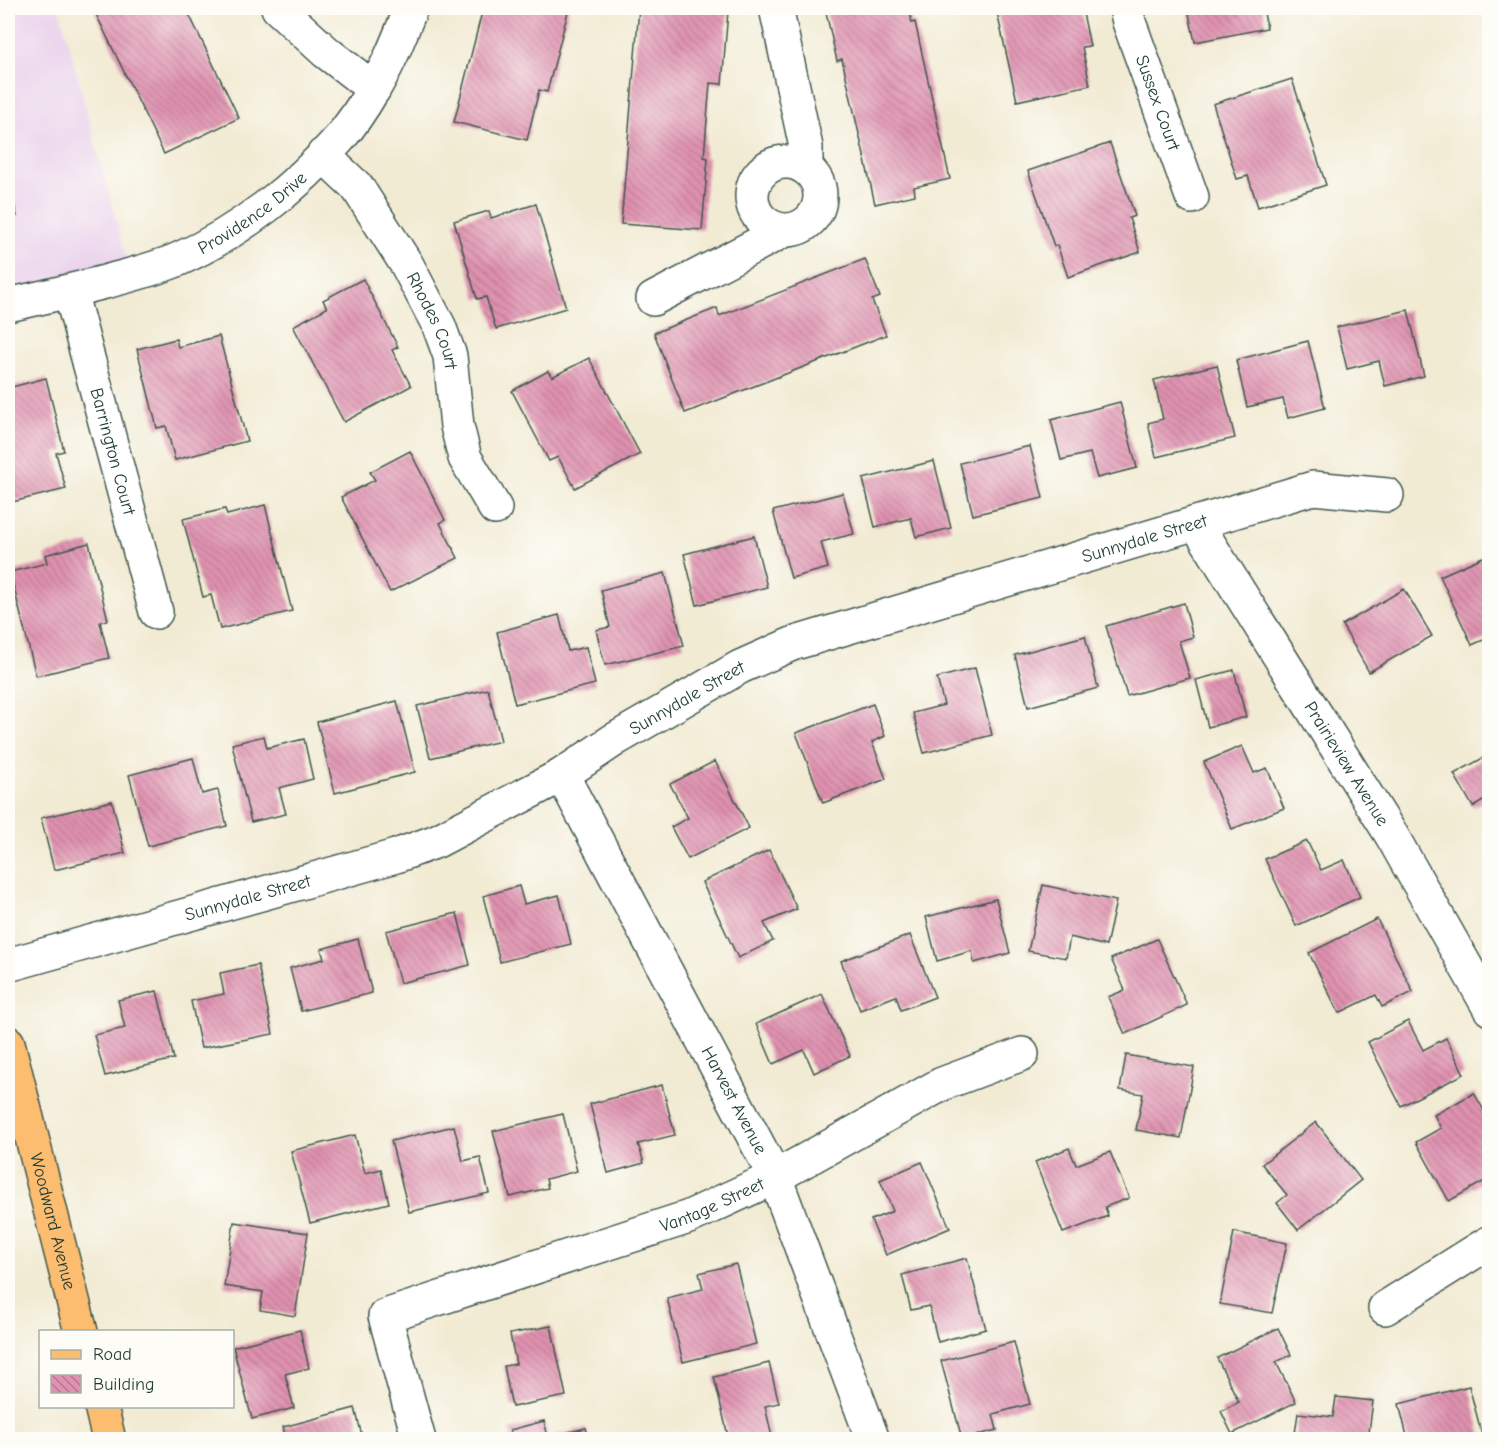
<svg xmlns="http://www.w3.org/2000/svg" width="1497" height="1447" font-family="'Comic Neue',sans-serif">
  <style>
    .built { fill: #ead1ec }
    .building { fill: url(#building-back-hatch) }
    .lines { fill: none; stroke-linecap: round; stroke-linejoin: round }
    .minor-casing { stroke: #3f574c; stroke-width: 36 }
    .major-casing { stroke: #3f574c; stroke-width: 36 }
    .minor { stroke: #fff; stroke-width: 33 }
    .major { stroke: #fcbd6f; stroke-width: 33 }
    .labels { text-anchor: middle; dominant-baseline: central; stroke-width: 4.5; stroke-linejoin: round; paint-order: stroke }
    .street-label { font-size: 18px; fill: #1f3d34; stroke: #fdfcf7 }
  </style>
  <defs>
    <pattern id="building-back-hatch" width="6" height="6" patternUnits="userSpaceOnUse" patternTransform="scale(1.5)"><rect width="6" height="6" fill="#e092b0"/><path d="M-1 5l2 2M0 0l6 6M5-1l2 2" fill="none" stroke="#b57890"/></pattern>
  </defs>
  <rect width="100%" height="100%" fill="#fdfcf7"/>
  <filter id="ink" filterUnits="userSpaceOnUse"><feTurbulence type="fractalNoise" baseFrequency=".0167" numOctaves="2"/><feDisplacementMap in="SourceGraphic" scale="12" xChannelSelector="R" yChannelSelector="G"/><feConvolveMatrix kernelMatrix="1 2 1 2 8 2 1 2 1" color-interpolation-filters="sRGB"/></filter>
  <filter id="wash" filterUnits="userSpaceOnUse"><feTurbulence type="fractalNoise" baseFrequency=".008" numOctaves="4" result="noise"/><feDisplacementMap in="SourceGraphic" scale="24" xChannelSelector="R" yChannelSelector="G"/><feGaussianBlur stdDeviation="1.35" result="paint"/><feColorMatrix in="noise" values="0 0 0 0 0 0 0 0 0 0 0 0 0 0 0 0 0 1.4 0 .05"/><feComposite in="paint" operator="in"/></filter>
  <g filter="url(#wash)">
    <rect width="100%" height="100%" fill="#f2ebd4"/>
    <polygon class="built" points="8,8 59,8 136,295 8,325"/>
    <g id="blocks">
      <g class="building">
        <polygon points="93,8 186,8 239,118 164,154"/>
        <polygon points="483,8 569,8 547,92 539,90 527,140 454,122"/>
        <polygon points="639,8 683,8 728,11 722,84 710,83 704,157 708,158 702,230 621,224"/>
        <polygon points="825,8 909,8 912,23 915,22 950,179 914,187 915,195 875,204 842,59 837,61"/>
        <polygon points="996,8 1082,8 1090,46 1082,47 1090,85 1017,101"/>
        <polygon points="1179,8 1263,8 1267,28 1195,42 1188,9 1179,11"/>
        <polygon points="1292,79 1326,185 1258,207 1248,176 1237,179 1213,104"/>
        <polygon points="1110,143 1135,216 1129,218 1140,252 1068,277 1057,245 1054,246 1028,171"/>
        <polygon points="8,182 17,216 8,218"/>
        <polygon points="536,204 566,308 496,329 486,297 477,299 454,221 489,211 491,218"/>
        <polygon points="865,259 880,297 872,300 886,335 685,413 654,333 717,308 719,316"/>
        <polygon points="363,279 398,347 392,350 411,386 344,422 293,326 327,308 323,300"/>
        <polygon points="1408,310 1424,376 1385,386 1379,361 1347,369 1337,327"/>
        <polygon points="219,336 247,441 175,460 166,426 157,428 137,349 176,339 178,347"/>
        <polygon points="1308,341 1325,408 1288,418 1283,399 1247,407 1236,360"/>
        <polygon points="589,358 640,454 575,488 558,457 549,461 512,391 548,371 552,377"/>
        <polygon points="1217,365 1235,438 1156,457 1148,423 1163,419 1154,380"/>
        <polygon points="46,378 64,451 56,453 66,489 8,503 8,388"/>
        <polygon points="1120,402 1137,468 1097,478 1090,453 1061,460 1051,420"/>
        <polygon points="1030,446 1043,498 973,515 960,463"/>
        <polygon points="410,451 445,520 440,523 458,558 390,592 341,497 375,480 370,472"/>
        <polygon points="934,461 951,528 916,537 911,518 875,527 863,479"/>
        <polygon points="843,493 854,534 821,542 828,568 791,578 773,511"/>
        <polygon points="265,505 292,611 220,629 211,595 203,597 183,519 225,509 227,515"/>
        <polygon points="754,536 767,587 697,605 684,554"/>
        <polygon points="89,543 108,620 100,622 109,658 36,676 10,572 47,563 45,555"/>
        <polygon points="1490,554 1490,637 1472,645 1440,576"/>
        <polygon points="665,573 684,646 605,665 596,630 610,627 601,590"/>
        <polygon points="1404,589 1432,636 1369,672 1342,625"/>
        <polygon points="1184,603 1193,637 1179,641 1190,678 1127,696 1106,626"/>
        <polygon points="559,615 568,651 586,647 595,684 515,704 497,632"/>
        <polygon points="1085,636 1098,688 1028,707 1015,655"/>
        <polygon points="975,668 992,735 924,753 913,713 944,705 937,678"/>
        <polygon points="1234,670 1246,717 1208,727 1196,680"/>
        <polygon points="488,689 501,741 430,758 417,706"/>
        <polygon points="397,701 415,772 335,793 317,722"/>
        <polygon points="873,704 885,736 872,742 886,779 823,803 796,733"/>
        <polygon points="264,736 267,748 304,739 313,779 279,788 286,814 251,822 232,744"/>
        <polygon points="1242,746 1254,773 1267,768 1284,808 1232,829 1204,762"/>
        <polygon points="1490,754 1490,797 1473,807 1454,774"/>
        <polygon points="193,758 202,794 218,790 227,826 148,846 129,775"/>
        <polygon points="715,761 749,828 688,859 671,827 688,818 670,784"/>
        <polygon points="112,801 125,853 54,870 41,818"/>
        <polygon points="1307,841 1321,870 1344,860 1360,897 1296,926 1265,859"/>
        <polygon points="769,850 797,909 764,923 773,941 738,958 702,882"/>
        <polygon points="1043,885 1116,901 1106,946 1070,937 1066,958 1028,951"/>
        <polygon points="519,886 524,904 559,895 571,944 500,962 483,896"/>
        <polygon points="996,899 1010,953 974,963 972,951 937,961 926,917"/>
        <polygon points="457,913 470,965 400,983 386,931"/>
        <polygon points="1377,919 1413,992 1382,1007 1376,995 1339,1013 1309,953"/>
        <polygon points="910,935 935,997 901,1010 896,996 860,1010 841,961"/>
        <polygon points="358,939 372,993 301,1011 290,968 324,959 321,949"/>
        <polygon points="1157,939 1187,1005 1125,1034 1108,997 1125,990 1111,959"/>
        <polygon points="258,965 273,1034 201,1048 191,1001 224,994 220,973"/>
        <polygon points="157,991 174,1059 105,1076 94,1035 125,1028 118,1000"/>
        <polygon points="822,994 850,1056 814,1073 804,1050 773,1064 756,1024"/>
        <polygon points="1408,1021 1423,1050 1446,1038 1464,1074 1401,1106 1368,1042"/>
        <polygon points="1126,1055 1194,1067 1181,1138 1136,1130 1143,1094 1120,1090"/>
        <polygon points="662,1085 675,1135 638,1144 644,1163 608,1173 590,1104"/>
        <polygon points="1474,1093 1490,1121 1490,1178 1449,1201 1416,1142 1441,1128 1434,1115"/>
        <polygon points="563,1114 577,1171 546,1179 548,1188 510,1197 493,1131"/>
        <polygon points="1316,1122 1361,1180 1298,1230 1277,1203 1287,1195 1262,1164"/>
        <polygon points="454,1126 463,1161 480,1157 489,1193 409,1212 391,1141"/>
        <polygon points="355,1135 365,1173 381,1169 389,1203 310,1223 291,1151"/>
        <polygon points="1069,1148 1076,1165 1110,1152 1129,1198 1105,1207 1108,1216 1063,1233 1035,1162"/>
        <polygon points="922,1162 950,1228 886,1255 871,1220 893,1211 880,1180"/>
        <polygon points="234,1222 308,1233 295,1316 260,1310 263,1292 224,1286"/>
        <polygon points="1234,1232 1287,1243 1272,1313 1220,1304"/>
        <polygon points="967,1258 986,1329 938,1342 929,1306 911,1310 902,1275"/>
        <polygon points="736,1264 756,1344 683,1362 667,1298 703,1289 699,1273"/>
        <polygon points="551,1326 566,1396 512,1407 504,1366 516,1364 510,1334"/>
        <polygon points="1278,1328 1291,1355 1276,1362 1296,1402 1232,1434 1221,1411 1239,1402 1217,1358"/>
        <polygon points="300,1330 309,1368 285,1374 294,1408 252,1419 233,1347"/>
        <polygon points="1014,1342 1030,1404 993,1414 997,1430 962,1439 941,1361"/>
        <polygon points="769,1363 779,1403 765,1406 772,1437 761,1440 729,1440 714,1377"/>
        <polygon points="1469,1386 1483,1439 1408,1440 1399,1404"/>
        <polygon points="1336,1397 1373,1401 1368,1440 1294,1440 1298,1413 1333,1417"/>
        <polygon points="355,1408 363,1440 286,1440 283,1427"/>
        <polygon points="544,1421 548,1437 586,1428 589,1440 512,1440 510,1430"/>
      </g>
    </g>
  </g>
  <g filter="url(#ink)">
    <use href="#blocks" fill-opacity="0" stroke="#3f574c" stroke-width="1.5"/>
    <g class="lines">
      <g class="minor-casing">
        <g id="minor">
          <polyline points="278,8 326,52 374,89"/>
          <polyline points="776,8 806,147 806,159 802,166"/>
          <path id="s1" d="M1126,8L1129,22L1192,197"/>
          <path id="s2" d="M323,155L357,187L407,265L439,326L450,356L457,426L465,458L495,508"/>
          <circle cx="786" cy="196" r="34"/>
          <path id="s3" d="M70,291L156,612"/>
          <polyline points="653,299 783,231"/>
          <path id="s4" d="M8,305C40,298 73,290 105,282C130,275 156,269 179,259C238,233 297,187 339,139C351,125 363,107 373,90C389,65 400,35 411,8"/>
          <path id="s5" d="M1196,523L1392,836L1490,1009"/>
          <path id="s6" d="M562,775L775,1177L873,1440"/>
          <path id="s7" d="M8,965L396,856L437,841L562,775L614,740L740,667L792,644L1313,488L1387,495"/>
          <polyline points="1385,1308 1490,1242"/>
          <path id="s8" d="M419,1440L385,1316L689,1217L775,1177L942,1084L1022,1054"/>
        </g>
      </g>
      <g class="major-casing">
        <g id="major">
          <path id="s9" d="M8,1043L81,1332"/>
          <polyline points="101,1406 109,1440"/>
        </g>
      </g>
      <use href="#minor" class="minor"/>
      <use href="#major" class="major"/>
    </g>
  </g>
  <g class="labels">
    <g class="street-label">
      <text stroke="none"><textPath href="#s1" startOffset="100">Sussex Court</textPath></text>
      <text stroke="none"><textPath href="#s4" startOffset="264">Providence Drive</textPath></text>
      <text stroke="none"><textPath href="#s2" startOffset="201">Rhodes Court</textPath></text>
      <text stroke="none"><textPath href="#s3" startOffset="166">Barrington Court</textPath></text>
      <text stroke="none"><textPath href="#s7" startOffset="1221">Sunnydale Street</textPath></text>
      <text stroke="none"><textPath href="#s7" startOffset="735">Sunnydale Street</textPath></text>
      <text stroke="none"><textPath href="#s5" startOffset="284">Prairieview Avenue</textPath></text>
      <text stroke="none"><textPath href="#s7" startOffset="249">Sunnydale Street</textPath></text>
      <text stroke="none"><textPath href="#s6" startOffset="368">Harvest Avenue</textPath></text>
      <text stroke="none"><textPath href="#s8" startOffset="474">Vantage Street</textPath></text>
      <text stroke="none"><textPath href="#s9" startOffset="184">Woodward Avenue</textPath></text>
    </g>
  </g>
  <rect width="1497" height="1447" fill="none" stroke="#fdfcf7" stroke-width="30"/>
  <rect x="39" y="1330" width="195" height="78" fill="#fdfcf7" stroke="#a4b0a9" stroke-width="1.5"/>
  <rect x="51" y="1350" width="30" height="9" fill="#fcbd6f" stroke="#a4b0a9" stroke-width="1.5"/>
  <text x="93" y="1360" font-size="18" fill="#1f3d34">Road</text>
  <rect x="51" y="1375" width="30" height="18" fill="url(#building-back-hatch)" stroke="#a4b0a9" stroke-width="1.5"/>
  <text x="93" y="1390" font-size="18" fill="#1f3d34">Building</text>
</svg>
